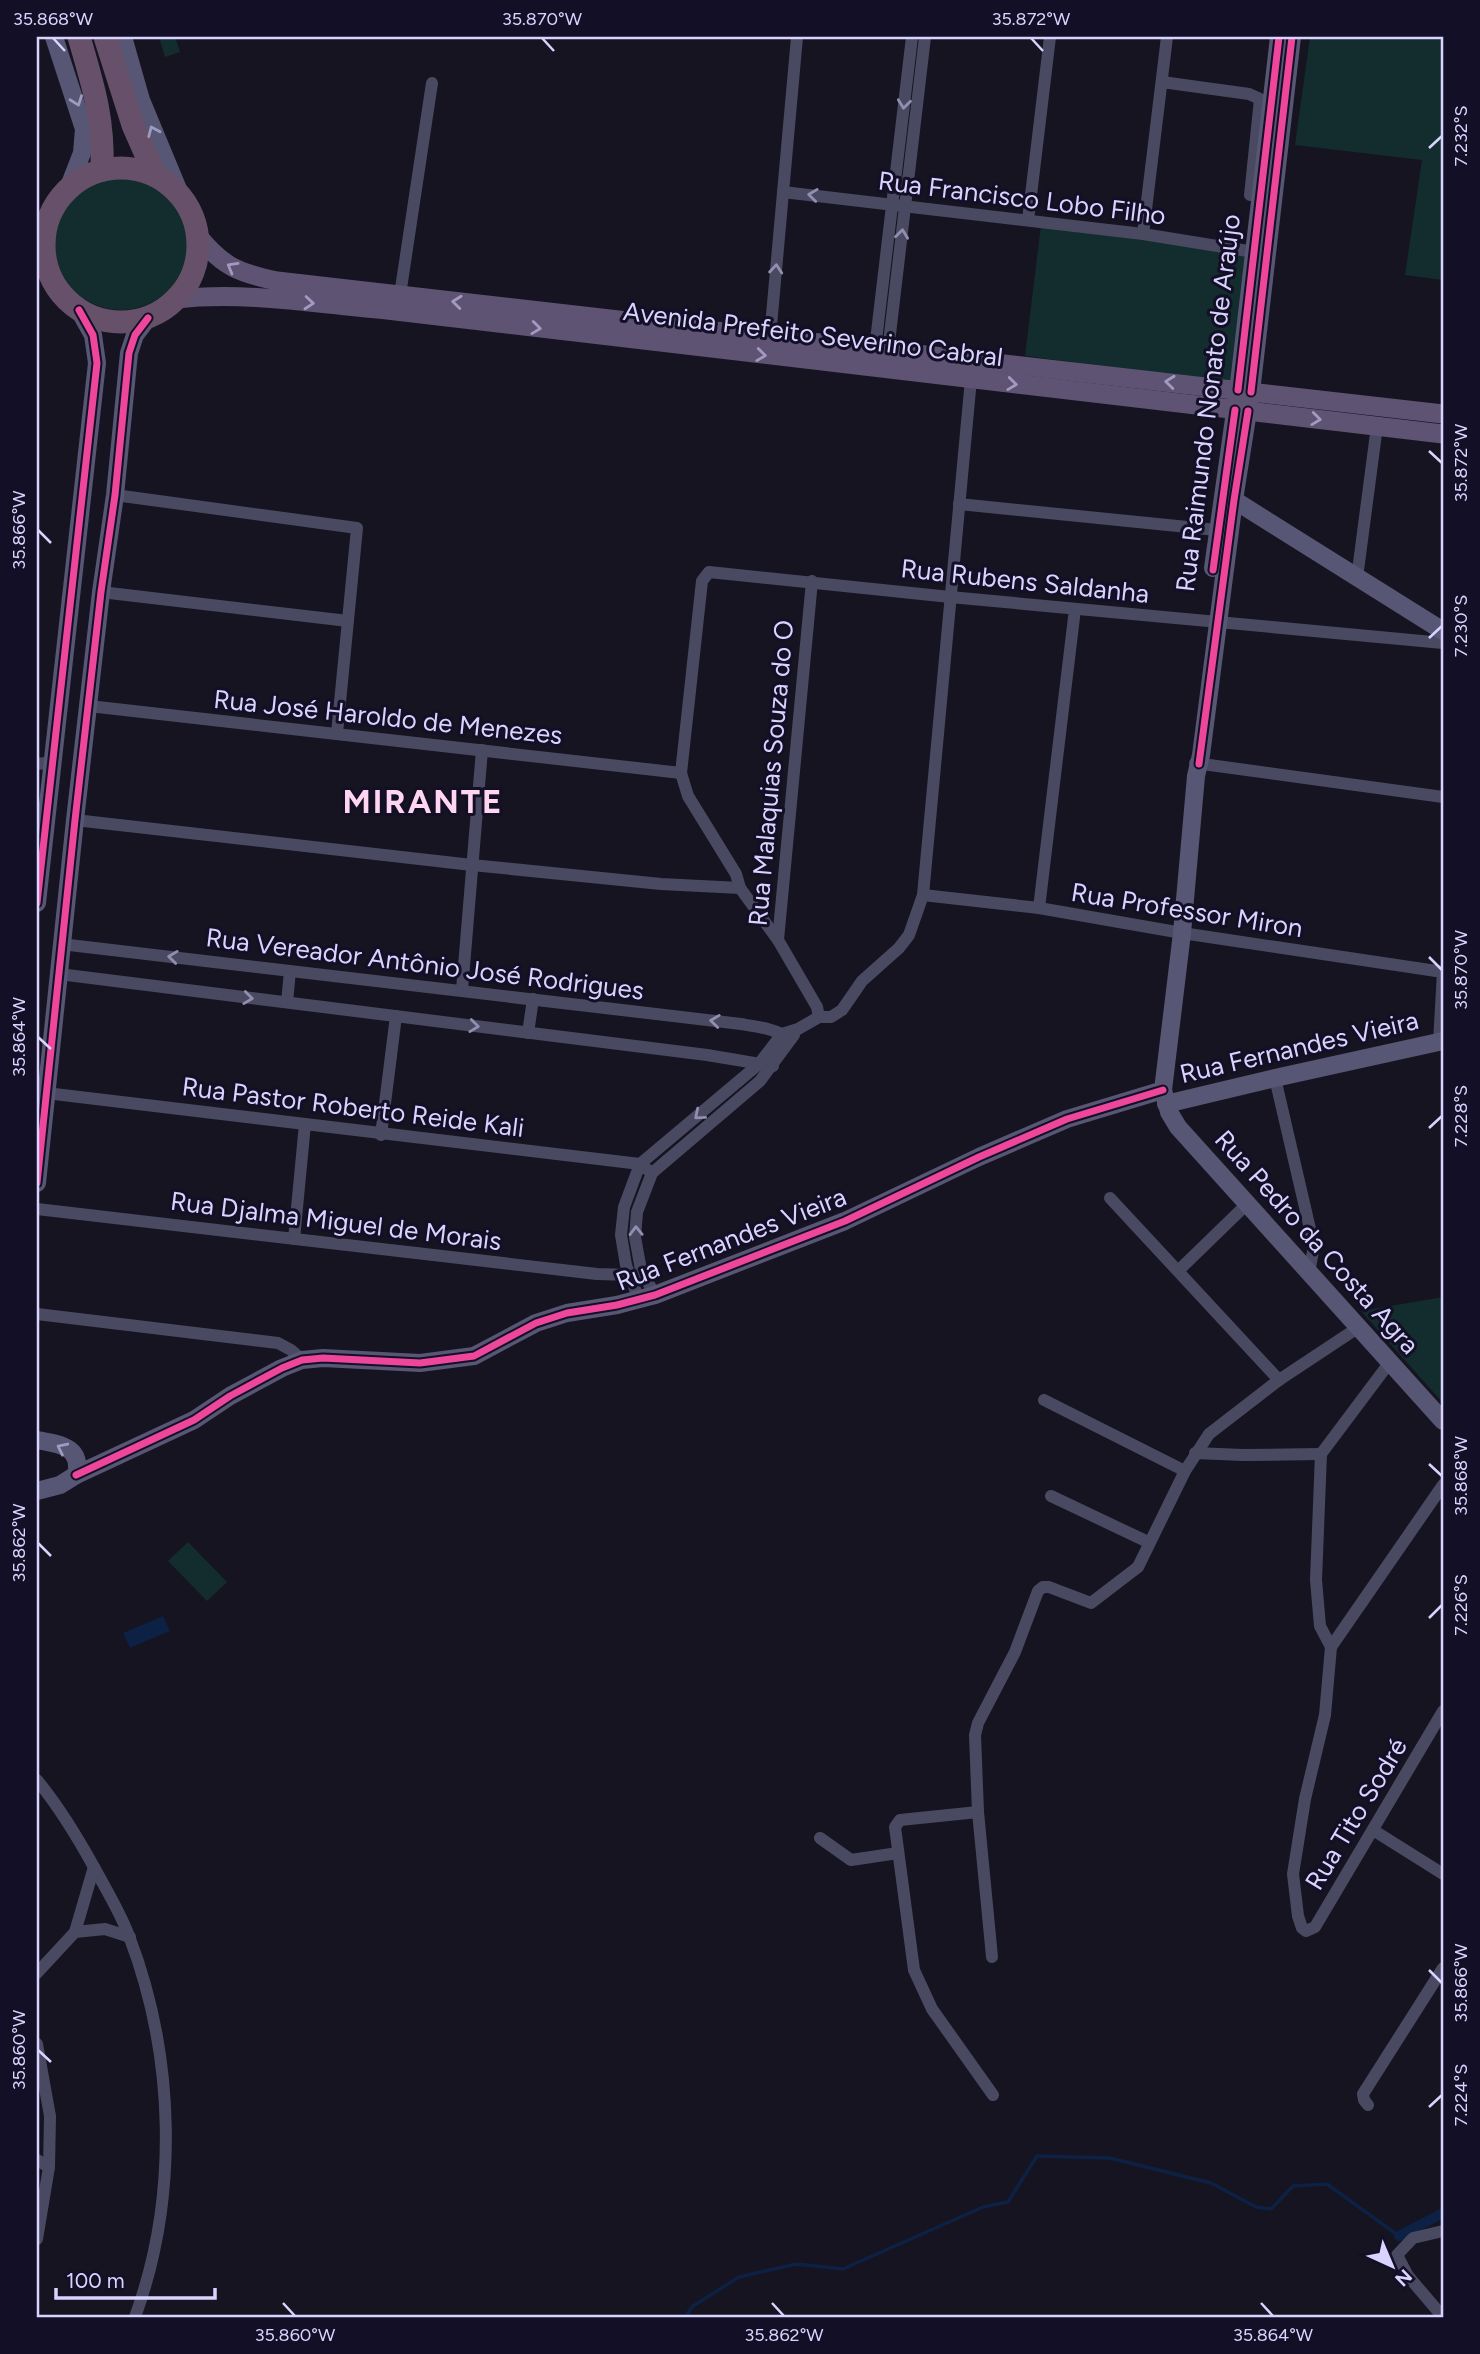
<svg xmlns="http://www.w3.org/2000/svg" width="1480" height="2354" font-family="Figtree,sans-serif">
  <style>
    .green { fill: #132c2d }
    .water { fill: #0d2144 }
    .lines { fill: none; stroke-linecap: round; stroke-linejoin: round }
    .stream { stroke: #0d2144; stroke-width: 3.5 }
    .canal { stroke: #0d2144; stroke-width: 10 }
    .street { stroke: #4a4962; stroke-width: 12 }
    .secondary { stroke: #575674; stroke-width: 18 }
    .primary { stroke: #5e5373; stroke-width: 19 }
    .highway { stroke: #67516a; stroke-width: 23 }
    .cycleway-casing { stroke: #130f26; stroke-width: 11 }
    .cycleway { stroke: #ed469a; stroke-width: 7 }
    .oneway { stroke: #9e9bc0 }
    .oneway2 { stroke: #928eb0 }
    .oneway3 { stroke: #a29ac0 }
    .ticks { fill: none; stroke: #d9d4ff; stroke-width: 2.5 }
    .labels { text-anchor: middle; dominant-baseline: central; stroke-width: 6; stroke-linejoin: round; paint-order: stroke }
    .street-label { font-size: 26px; fill: #d9d4ff; stroke: #130f26 }
    .district-label { font-size: 33px; font-weight: bold; letter-spacing: 2px; fill: #ffd6f0; stroke: #130f26 }
    .neatline { fill: none; stroke: #d9d4ff; stroke-width: 2.5 }
    .ticks-label { font-size: 18px; text-anchor: middle; fill: #d9d4ff }
  </style>
  <rect width="100%" height="100%" fill="#161421"/>
  <g class="green">
    <polygon points="159,37 175,37 180,52 165,57"/>
    <polygon points="1310,37 1443,37 1443,280 1405,275 1422,160 1295,145"/>
    <circle cx="121" cy="244" r="66"/>
    <polygon points="1041,225 1252,255 1235,383 1025,356"/>
    <polygon points="1443,1297 1443,1403 1361,1311"/>
    <polygon points="188,1542 227,1582 207,1601 168,1561"/>
  </g>
  <polygon class="water" points="163,1616 170,1631 130,1648 123,1633"/>
  <g class="lines">
    <polyline class="stream" points="685,2317 693,2306 739,2277 796,2264 843,2269 983,2207 1008,2202 1037,2156 1110,2158 1211,2183 1256,2207 1271,2209 1293,2186 1327,2184 1399,2236"/>
    <polyline class="canal" points="1399,2236 1443,2213"/>
    <g class="street">
      <polyline points="1162,82 1249,94 1260,99 1250,195"/>
      <polyline points="783,192 1143,234 1254,252"/>
      <polyline points="1028,220 1050,37"/>
      <polyline points="1143,234 1167,37"/>
      <polyline points="400,295 432,83"/>
      <polyline points="770,337 797,37"/>
      <polyline points="875,349 912,37"/>
      <polyline points="888,351 925,37"/>
      <polyline points="115,495 357,528 337,733"/>
      <polyline points="959,504 1217,530"/>
      <polyline points="1357,578 1377,426"/>
      <polyline points="812,581 778,940 817,1007 819,1017"/>
      <polyline points="101,592 348,621"/>
      <polyline points="89,706 681,773"/>
      <polyline points="1195,763 1443,797"/>
      <polyline points="37,764 53,762"/>
      <polyline points="75,820 472,865 661,884 740,888"/>
      <polyline points="923,895 1039,908 1182,933 1443,972"/>
      <polyline points="1039,908 1075,609"/>
      <polyline points="778,940 740,888 736,874 688,796 681,773 702,581 709,572 950,597 1443,643"/>
      <path d="M61,944L741,1024C759,1027 776,1029 791,1039"/>
      <polyline points="59,974 707,1055 773,1066"/>
      <polyline points="462,990 482,750"/>
      <polyline points="287,1002 290,971"/>
      <polyline points="528,1033 533,999"/>
      <polyline points="782,1034 798,1029 819,1017 831,1017 842,1010 862,981 899,948 909,935 923,895 971,379"/>
      <polyline points="1439,1042 1443,972"/>
      <polyline points="1275,1078 1314,1246 1309,1273"/>
      <polyline points="46,1093 640,1164 652,1173"/>
      <polyline points="381,1135 396,1016"/>
      <polyline points="1110,1198 1279,1380"/>
      <polyline points="37,1209 597,1274 630,1275"/>
      <polyline points="294,1239 305,1124"/>
      <polyline points="1179,1270 1247,1204"/>
      <polyline points="655,1295 641,1270 635,1237 637,1212 652,1173 760,1081 794,1035"/>
      <polyline points="639,1300 626,1265 621,1235 624,1207 640,1164 759,1064 782,1034"/>
      <polyline points="37,1314 278,1343 291,1350 302,1360"/>
      <polyline points="1044,1400 1185,1471"/>
      <polyline points="1195,1453 1243,1455 1321,1454"/>
      <polyline points="1321,1454 1316,1580 1320,1626 1331,1647 1325,1715 1305,1799 1293,1874 1298,1916 1302,1928 1306,1931 1315,1927 1443,1711"/>
      <polyline points="1321,1454 1390,1362"/>
      <polyline points="1051,1496 1148,1542"/>
      <polyline points="1331,1647 1443,1485"/>
      <path d="M37,1780C60,1808 78,1838 95,1869C107,1891 120,1912 129,1936C175,2056 179,2197 135,2317"/>
      <polyline points="978,1812 900,1820 895,1827 914,1970 932,2009 993,2095"/>
      <polyline points="1373,1830 1443,1874"/>
      <polyline points="820,1838 851,1860 898,1853"/>
      <polyline points="75,1932 105,1929 130,1937"/>
      <polyline points="992,1957 978,1812 975,1735 978,1723 1015,1652 1038,1591 1043,1587 1049,1587 1091,1603 1138,1567 1185,1471 1209,1434 1279,1380 1359,1327"/>
      <polyline points="37,1973 75,1932 94,1867"/>
      <polyline points="37,2044 50,2116 49,2167 37,2239"/>
      <polyline points="1368,2105 1364,2100 1363,2094 1443,1968"/>
      <polyline points="37,2160 49,2167"/>
      <polyline points="1443,2317 1408,2276 1397,2255 1413,2238 1443,2231"/>
    </g>
    <g class="secondary">
      <polyline points="54,37 84,129 82,153 68,189"/>
      <polyline points="123,37 141,100 180,194"/>
      <polyline points="1292,37 1251,392 1234,500 1201,755 1196,776 1182,933 1163,1090 1169,1112 1178,1127 1443,1421"/>
      <polyline points="1234,500 1443,631"/>
      <polyline points="1213,568 1239,383 1279,37"/>
      <polyline points="37,903 97,363 93,335 79,310"/>
      <polyline points="1166,1104 1275,1078 1443,1041"/>
      <polyline points="37,1183 75,820 101,592 115,495 129,353 135,335 148,318"/>
      <path d="M37,1440C58,1444 83,1446 76,1475"/>
      <polyline points="37,1491 60,1485 76,1475 194,1420 230,1396 282,1368 302,1360 323,1358 420,1363 474,1356 536,1323 567,1313 617,1305 655,1295 845,1221 979,1157 1067,1119 1163,1090"/>
    </g>
    <g class="primary">
      <path d="M198,236C223,267 239,273 277,281L1443,414"/>
      <path d="M176,299C246,291 318,304 387,310L1443,434"/>
    </g>
    <g class="highway">
      <path d="M79,37C93,85 104,119 102,170"/>
      <polyline points="105,37 133,125 155,175"/>
      <circle cx="121" cy="245" r="77"/>
    </g>
    <g class="cycleway-casing">
      <g id="cycleway">
        <polyline points="1238,390 1279,37"/>
        <polyline points="1251,392 1292,37"/>
        <polyline points="1213,570 1235,410"/>
        <polyline points="1199,764 1234,500 1248,411"/>
        <polyline points="37,903 97,363 93,335 79,310"/>
        <polyline points="37,1183 75,820 101,592 115,495 129,353 135,335 148,318"/>
        <polyline points="76,1475 194,1420 230,1396 282,1368 302,1360 323,1358 420,1363 474,1356 536,1323 567,1313 617,1305 655,1295 845,1221 979,1157 1067,1119 1163,1090"/>
      </g>
    </g>
    <use href="#cycleway" class="cycleway"/>
  </g>
  <defs><path id="oneway-chevron" d="M-2-3.5L2.5 0L-2 3.5" fill="none" stroke-width="1.6" stroke-linecap="round" stroke-linejoin="round" transform="scale(1.75)"/></defs>
  <g class="oneway">
    <use href="#oneway-chevron" transform="translate(77 101) rotate(70)"/>
    <use href="#oneway-chevron" transform="translate(153 131) rotate(-113)"/>
    <use href="#oneway-chevron" transform="translate(62 1448) rotate(-154)"/>
  </g>
  <g class="oneway2">
    <use href="#oneway-chevron" transform="translate(904 104) rotate(97)"/>
    <use href="#oneway-chevron" transform="translate(813 195) rotate(-173)"/>
    <use href="#oneway-chevron" transform="translate(902 234) rotate(-83)"/>
    <use href="#oneway-chevron" transform="translate(776 269) rotate(-85)"/>
    <use href="#oneway-chevron" transform="translate(173 957) rotate(-173)"/>
    <use href="#oneway-chevron" transform="translate(248 998) rotate(7)"/>
    <use href="#oneway-chevron" transform="translate(715 1021) rotate(-173)"/>
    <use href="#oneway-chevron" transform="translate(474 1026) rotate(7)"/>
    <use href="#oneway-chevron" transform="translate(699 1115) rotate(140)"/>
    <use href="#oneway-chevron" transform="translate(636 1231) rotate(-91)"/>
  </g>
  <g class="oneway3">
    <use href="#oneway-chevron" transform="translate(232 267) rotate(-150)"/>
    <use href="#oneway-chevron" transform="translate(457 302) rotate(-174)"/>
    <use href="#oneway-chevron" transform="translate(309 303) rotate(5)"/>
    <use href="#oneway-chevron" transform="translate(536 328) rotate(7)"/>
    <use href="#oneway-chevron" transform="translate(761 355) rotate(7)"/>
    <use href="#oneway-chevron" transform="translate(1170 382) rotate(-174)"/>
    <use href="#oneway-chevron" transform="translate(1012 384) rotate(7)"/>
    <use href="#oneway-chevron" transform="translate(1316 419) rotate(7)"/>
  </g>
  <path class="ticks" d="M53,38L65,51M542,38L554,51M1031,38L1043,51M1429,148L1442,136M1429,451L1442,463M38,530L51,543M1429,638L1442,626M1429,957L1442,970M38,1037L51,1049M1429,1128L1442,1116M1429,1464L1442,1476M38,1543L51,1556M1429,1618L1442,1605M1429,1970L1442,1983M38,2050L51,2062M1429,2107L1442,2095M283,2303L295,2316M772,2303L784,2316M1261,2303L1273,2316"/>
  <g class="labels">
    <g class="street-label">
      <text transform="translate(1022 198) rotate(7)">Rua Francisco Lobo Filho</text>
      <text transform="translate(813 334) rotate(7)">Avenida Prefeito Severino Cabral</text>
      <text transform="translate(1208 403) rotate(-83)">Rua Raimundo Nonato de Araújo</text>
      <text transform="translate(1025 581) rotate(6)">Rua Rubens Saldanha</text>
      <text transform="translate(388 717) rotate(6)">Rua José Haroldo de Menezes</text>
      <text transform="translate(771 773) rotate(-85)">Rua Malaquias Souza do O</text>
      <text transform="translate(1187 910) rotate(9)">Rua Professor Miron</text>
      <text transform="translate(425 964) rotate(7)">Rua Vereador Antônio José Rodrigues</text>
      <text transform="translate(1299 1047) rotate(-13)">Rua Fernandes Vieira</text>
      <text transform="translate(353 1107) rotate(7)">Rua Pastor Roberto Reide Kali</text>
      <text transform="translate(336 1221) rotate(7)">Rua Djalma Miguel de Morais</text>
      <text transform="translate(731 1239) rotate(-21)">Rua Fernandes Vieira</text>
      <text transform="translate(1317 1242) rotate(48)">Rua Pedro da Costa Agra</text>
      <text transform="translate(1356 1814) rotate(-59)">Rua Tito Sodré</text>
    </g>
    <g class="district-label">
      <text x="423" y="801">MIRANTE</text>
    </g>
  </g>
  <rect width="1480" height="2354" fill="none" stroke="#130f26" stroke-width="77"/>
  <g transform="translate(1392 2266) rotate(136)" stroke="#130f26" stroke-width="5" paint-order="stroke">
  <path d="M0-5L12 26L0 18L-12 26Z" fill="#d9d4ff"/>
  <text y="-10" font-size="19" font-weight="bold" text-anchor="middle" fill="#d9d4ff">N</text>
  </g>
  <path d="M56 2288v10h159v-10" fill="none" stroke="#d9d4ff" stroke-width="3.5"/>
  <text x="66" y="2288" font-size="21" fill="#d9d4ff" stroke="#130f26" stroke-width="5" paint-order="stroke">100 m</text>
  <rect x="38" y="38" width="1404" height="2278" class="neatline"/>
  <g class="ticks-label">
    <text x="53" y="25">35.868°W</text>
    <text x="542" y="25">35.870°W</text>
    <text x="1031" y="25">35.872°W</text>
    <text transform="translate(1461 136) rotate(-90)" y="6">7.232°S</text>
    <text transform="translate(1461 463) rotate(-90)" y="6">35.872°W</text>
    <text transform="translate(19 530) rotate(-90)" y="6">35.866°W</text>
    <text transform="translate(1461 626) rotate(-90)" y="6">7.230°S</text>
    <text transform="translate(1461 970) rotate(-90)" y="6">35.870°W</text>
    <text transform="translate(19 1037) rotate(-90)" y="6">35.864°W</text>
    <text transform="translate(1461 1116) rotate(-90)" y="6">7.228°S</text>
    <text transform="translate(1461 1476) rotate(-90)" y="6">35.868°W</text>
    <text transform="translate(19 1543) rotate(-90)" y="6">35.862°W</text>
    <text transform="translate(1461 1605) rotate(-90)" y="6">7.226°S</text>
    <text transform="translate(1461 1983) rotate(-90)" y="6">35.866°W</text>
    <text transform="translate(19 2050) rotate(-90)" y="6">35.860°W</text>
    <text transform="translate(1461 2095) rotate(-90)" y="6">7.224°S</text>
    <text x="295" y="2341">35.860°W</text>
    <text x="784" y="2341">35.862°W</text>
    <text x="1273" y="2341">35.864°W</text>
  </g>
</svg>
